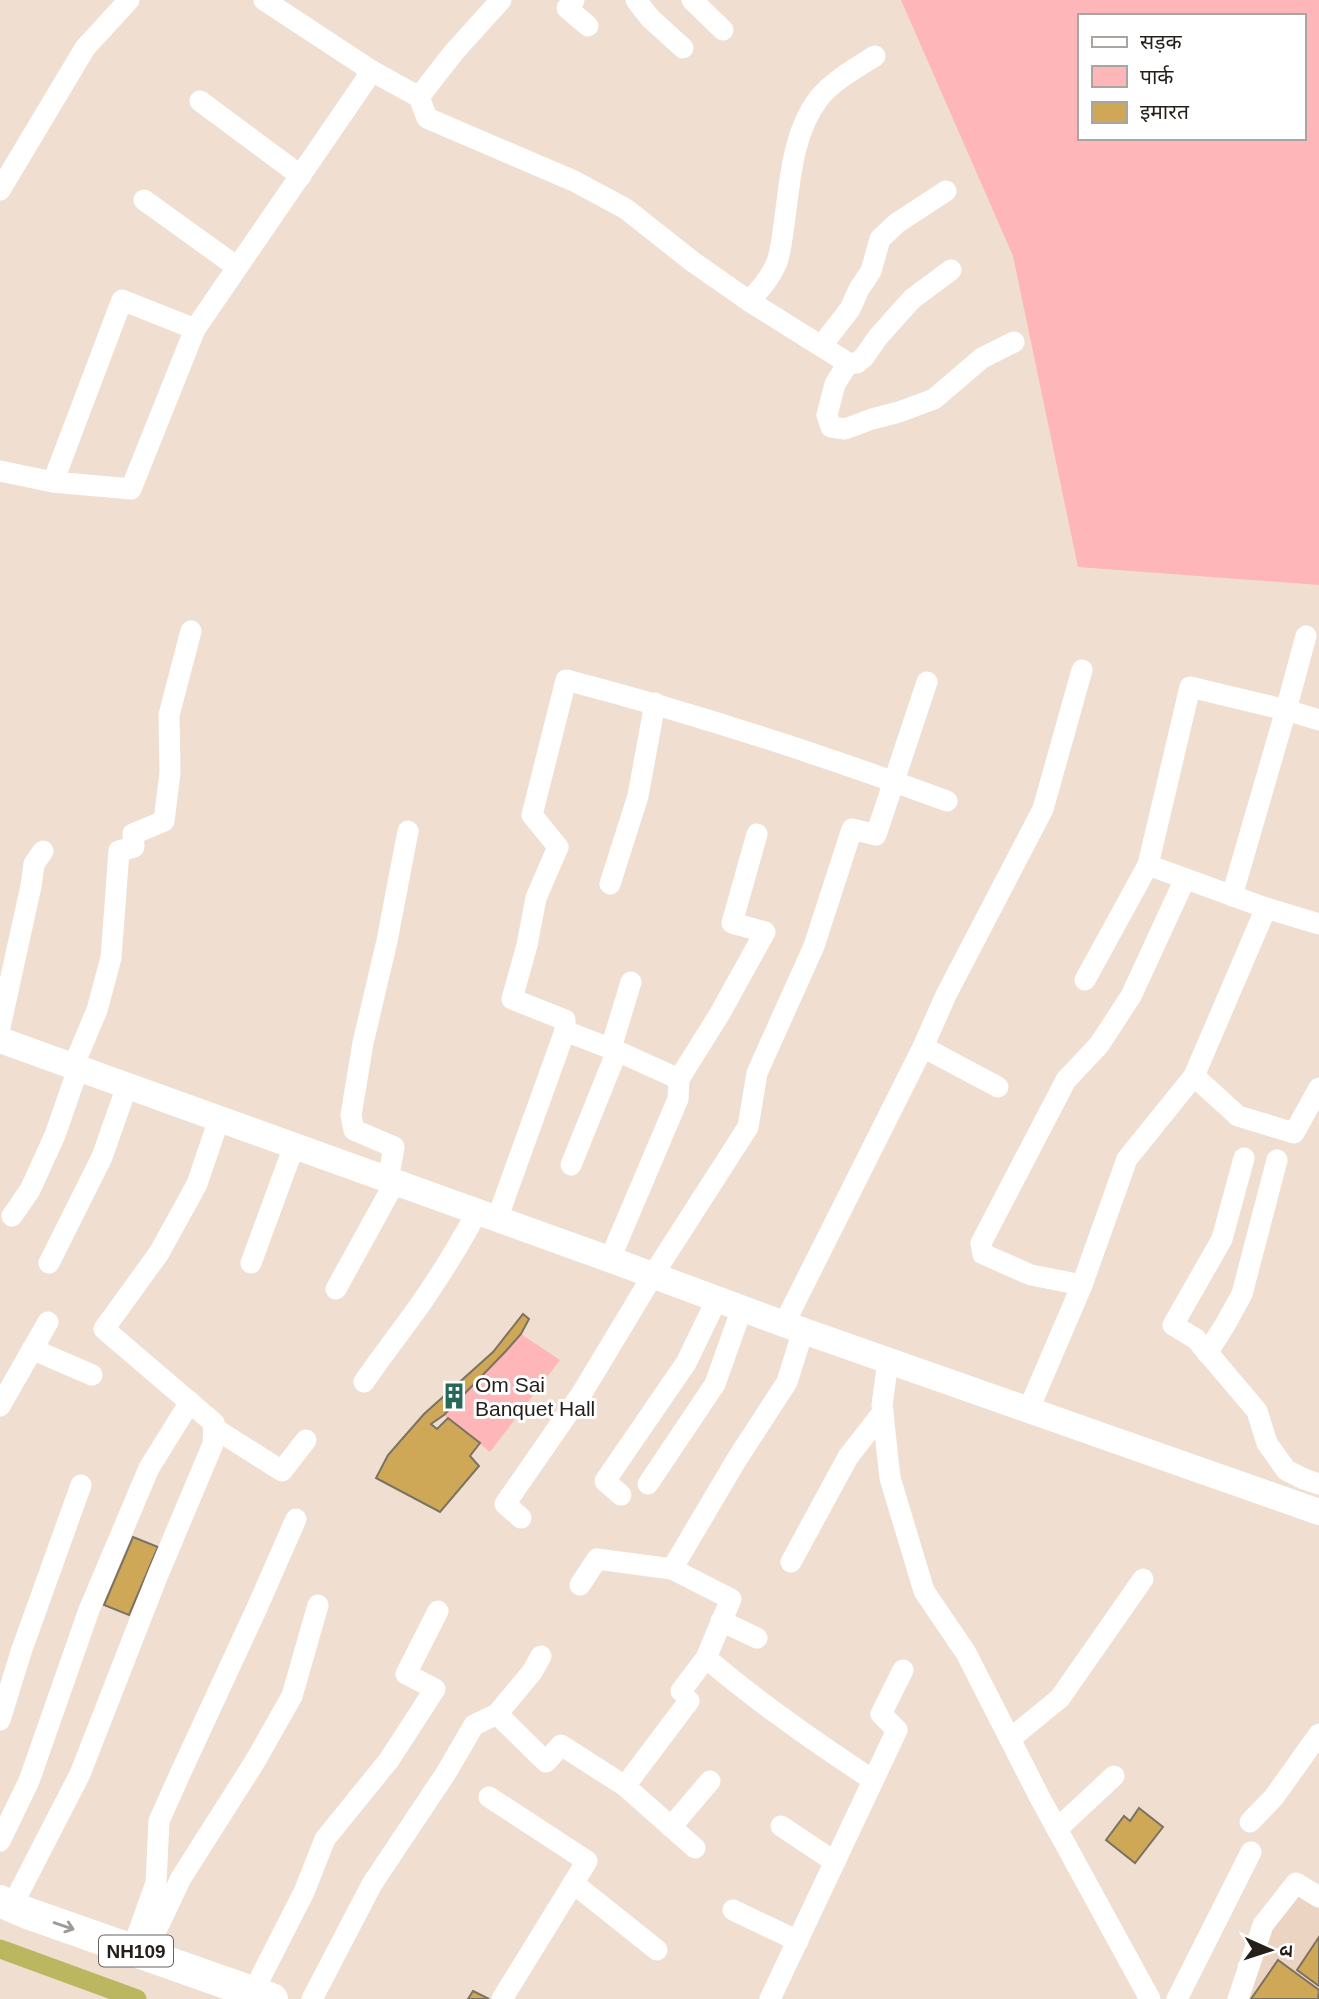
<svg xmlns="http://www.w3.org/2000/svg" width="1319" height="1999" font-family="Arial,'Noto Sans Devanagari',sans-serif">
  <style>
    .built { fill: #ebd4c1 }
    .green { fill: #feb6b8; fill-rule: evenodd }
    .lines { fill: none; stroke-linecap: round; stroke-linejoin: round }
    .canal { stroke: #bbb761; stroke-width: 19 }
    .building { fill: #cea857; stroke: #7b7262; stroke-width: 2 }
    .minor { stroke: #fff; stroke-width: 21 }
    .major { stroke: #fff; stroke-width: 26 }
    .highway { stroke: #fff; stroke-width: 32 }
    .oneway { stroke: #9d9a98 }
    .labels { text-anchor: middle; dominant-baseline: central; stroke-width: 6; stroke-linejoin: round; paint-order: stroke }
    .shield { fill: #fff; stroke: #66625f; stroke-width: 2 }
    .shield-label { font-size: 19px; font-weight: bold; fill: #251f1a }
    .poi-label { font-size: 21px; fill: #251f1a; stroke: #fff; text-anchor: start }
  </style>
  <rect width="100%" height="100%" fill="#f0dfd1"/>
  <polygon class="built" points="1299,1890 1319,1909 1319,1999 1243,1999 1263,1939"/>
  <g class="green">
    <path d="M901,0H1319V585L1078,567L1013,256ZM1079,16H1303V138H1079Z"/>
    <polygon points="521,1334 560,1360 490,1452 444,1415 505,1352"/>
  </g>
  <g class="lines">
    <polyline class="canal" points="0,1949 137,1999"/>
  </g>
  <g class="building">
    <polygon points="523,1314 529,1319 521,1334 505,1352 444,1415 431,1424 437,1429 448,1418 480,1443 470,1456 479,1466 440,1512 376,1478 388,1455 424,1414 493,1352"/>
    <polygon points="133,1537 158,1547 129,1615 104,1605"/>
    <polygon points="1139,1808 1163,1827 1135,1863 1106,1840 1124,1816 1130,1821"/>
    <polygon points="1319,1937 1319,1986 1297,1970"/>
    <polygon points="1278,1960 1319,1990 1318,1999 1251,1999"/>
    <polygon points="473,1991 489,1999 468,1999"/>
  </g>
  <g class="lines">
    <g class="minor">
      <polyline points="264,0 372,71 419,97 427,118 574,181 626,209 693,262 749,301 848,363 857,363 864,357 878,337 912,299 951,270"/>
      <polyline points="574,0 567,8 588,26"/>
      <polyline points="636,0 650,18 683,48"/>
      <polyline points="692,0 723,30"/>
      <polyline points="419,97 454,52 501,0"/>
      <polyline points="200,101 301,176"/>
      <polyline points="0,190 85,48 129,0"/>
      <polyline points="144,200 237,267"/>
      <path d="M749,301C760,290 771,277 777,262C781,251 782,237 784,225C790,182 792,133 819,98C834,80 856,68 875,56"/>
      <polyline points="822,345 850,309 859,289 871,271 880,239 897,223 946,191"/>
      <polyline points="848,363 835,384 827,415 831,427 845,429 872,419 899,412 934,399 982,358 1014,342"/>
      <polyline points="0,471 53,482 131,489 195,329 372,71"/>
      <polyline points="53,482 122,300 195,329"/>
      <polyline points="1148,865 1266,908 1319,924"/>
      <polyline points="610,884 638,796 655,703"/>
      <polyline points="1232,896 1286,710 1306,636"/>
      <polyline points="1085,980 1148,865 1190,687 1286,710 1319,720"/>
      <polyline points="0,1027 31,886 34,864 43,851"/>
      <polyline points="565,1031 617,1051 679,1079"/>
      <polyline points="923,1047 998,1087"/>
      <polyline points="611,1048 631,982"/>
      <polyline points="73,1067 97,1010 111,958 119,851 134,847 133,834 164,821 170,773 169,715 191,631"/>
      <polyline points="1194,1076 1238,1116 1294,1133 1319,1088"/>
      <polyline points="1244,1158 1222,1239 1173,1325 1196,1339 1257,1411 1267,1443 1286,1470 1304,1479 1319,1484"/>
      <polyline points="571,1165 617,1051"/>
      <polyline points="388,1180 394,1147 354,1130 351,1115 363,1043 387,941 408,831"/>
      <polyline points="12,1216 30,1190 55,1135 78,1069"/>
      <path d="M497,1219L565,1031V1020L512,999L527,945L536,898L558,847L532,815L566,680C694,713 822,755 947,801"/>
      <polyline points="610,1259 678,1099 679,1079 719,1015 765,932 732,923 757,834"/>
      <polyline points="49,1263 102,1157 127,1086"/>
      <polyline points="251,1263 294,1146"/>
      <polyline points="1082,1285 1031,1275 983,1254 981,1243 1066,1080 1099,1045 1131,996 1185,879"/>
      <polyline points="336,1289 395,1182"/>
      <polyline points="784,1324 923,1047 946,995 1043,809 1082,670"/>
      <polyline points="32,1349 92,1375"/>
      <polyline points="1207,1353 1225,1325 1242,1294 1277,1160"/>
      <polyline points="888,1361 882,1405 890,1478 924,1591 966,1653 1040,1798 1150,1999"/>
      <path d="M364,1382C383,1354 404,1328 424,1299C443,1271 461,1242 477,1212"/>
      <polyline points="0,1406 48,1322"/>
      <polyline points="1028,1411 1082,1285 1127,1159 1194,1076 1266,908"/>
      <polyline points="214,1428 282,1471 306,1440"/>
      <polyline points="648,1484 715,1384 742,1308"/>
      <polyline points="621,1495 605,1481 686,1363 717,1299"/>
      <polyline points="521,1518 505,1504 582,1393 653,1275 748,1127 757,1073 814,946 852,829 876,835 927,682"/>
      <polyline points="791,1562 848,1457 883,1412"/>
      <polyline points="580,1585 597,1559 672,1569"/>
      <polyline points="721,1621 757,1638"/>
      <path d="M706,1658C759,1703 815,1742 873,1780"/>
      <polyline points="681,1691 706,1658 731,1599 672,1569 737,1459 787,1382 803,1331"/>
      <polyline points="497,1714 546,1762 561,1745 625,1786 695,1848"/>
      <polyline points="0,1720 21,1652 81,1485"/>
      <polyline points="1010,1739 1060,1698 1143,1579"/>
      <polyline points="625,1786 689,1701"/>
      <polyline points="489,1797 587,1861 502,1999"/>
      <polyline points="1250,1822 1274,1797 1319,1734"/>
      <polyline points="781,1826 835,1862"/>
      <polyline points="671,1827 710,1781"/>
      <polyline points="1057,1829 1114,1776"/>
      <polyline points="0,1841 29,1781 89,1610 149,1468 190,1402"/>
      <polyline points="573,1883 657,1950"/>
      <polyline points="12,1906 80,1774 157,1577 213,1444 214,1423 104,1329 159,1253 197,1184 219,1119"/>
      <polyline points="733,1910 798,1941"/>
      <polyline points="132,1950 156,1883 159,1821 180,1774 256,1610 296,1519"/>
      <polyline points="145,1954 181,1878 254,1763 292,1696 318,1605"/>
      <polyline points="253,1992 304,1892 325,1839 389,1760 435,1689 406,1674 438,1611"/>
      <polyline points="312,1999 372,1884 446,1773 474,1725 497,1714 532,1672 541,1656"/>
      <polyline points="770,1999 897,1730 881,1714 903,1670"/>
      <polyline points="1177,1999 1251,1852"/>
      <polyline points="1238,1999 1263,1925 1296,1883 1319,1897"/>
    </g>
    <polyline class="major" points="0,1040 617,1262 784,1324 1319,1512"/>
    <polyline class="highway" points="0,1901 27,1913 272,1999"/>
  </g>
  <defs><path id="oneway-shaft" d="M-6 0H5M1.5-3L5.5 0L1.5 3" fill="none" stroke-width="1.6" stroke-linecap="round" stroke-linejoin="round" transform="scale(1.75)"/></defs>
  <use class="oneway" href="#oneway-shaft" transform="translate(64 1926) rotate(19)"/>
  <defs>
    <g id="building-bare" transform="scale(2.1)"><path d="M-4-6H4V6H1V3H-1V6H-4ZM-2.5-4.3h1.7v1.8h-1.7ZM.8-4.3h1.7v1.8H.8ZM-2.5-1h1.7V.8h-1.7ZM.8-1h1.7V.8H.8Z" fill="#276958" stroke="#fff" stroke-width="2.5" paint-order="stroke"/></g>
  </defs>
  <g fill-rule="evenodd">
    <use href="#building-bare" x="454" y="1396"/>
  </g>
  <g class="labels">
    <rect class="shield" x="99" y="1935.5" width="74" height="31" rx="5"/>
    <g class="shield-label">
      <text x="136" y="1951">NH109</text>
    </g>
    <g class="poi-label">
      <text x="475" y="1384">Om Sai<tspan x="475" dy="24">Banquet Hall</tspan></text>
    </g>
  </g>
  <rect x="1078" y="14" width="228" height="126" fill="#ffffff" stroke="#a8a5a3" stroke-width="2"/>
  <rect x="1092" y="37" width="35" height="10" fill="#ffffff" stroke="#a8a5a3" stroke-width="2"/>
  <text x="1140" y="49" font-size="21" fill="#251f1a">सड़क</text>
  <rect x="1092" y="66" width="35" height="21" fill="#feb6b8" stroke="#a8a5a3" stroke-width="2"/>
  <text x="1140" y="84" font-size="21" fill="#251f1a">पार्क</text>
  <rect x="1092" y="102" width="35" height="21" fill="#cea857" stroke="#a8a5a3" stroke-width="2"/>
  <text x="1140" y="119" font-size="21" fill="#251f1a">इमारत</text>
  <g transform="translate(1270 1950) rotate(93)" stroke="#ffffff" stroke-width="5" paint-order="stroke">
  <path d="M0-5L12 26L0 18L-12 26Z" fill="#251f1a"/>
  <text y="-10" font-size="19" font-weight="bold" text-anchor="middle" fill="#251f1a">उ</text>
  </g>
</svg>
